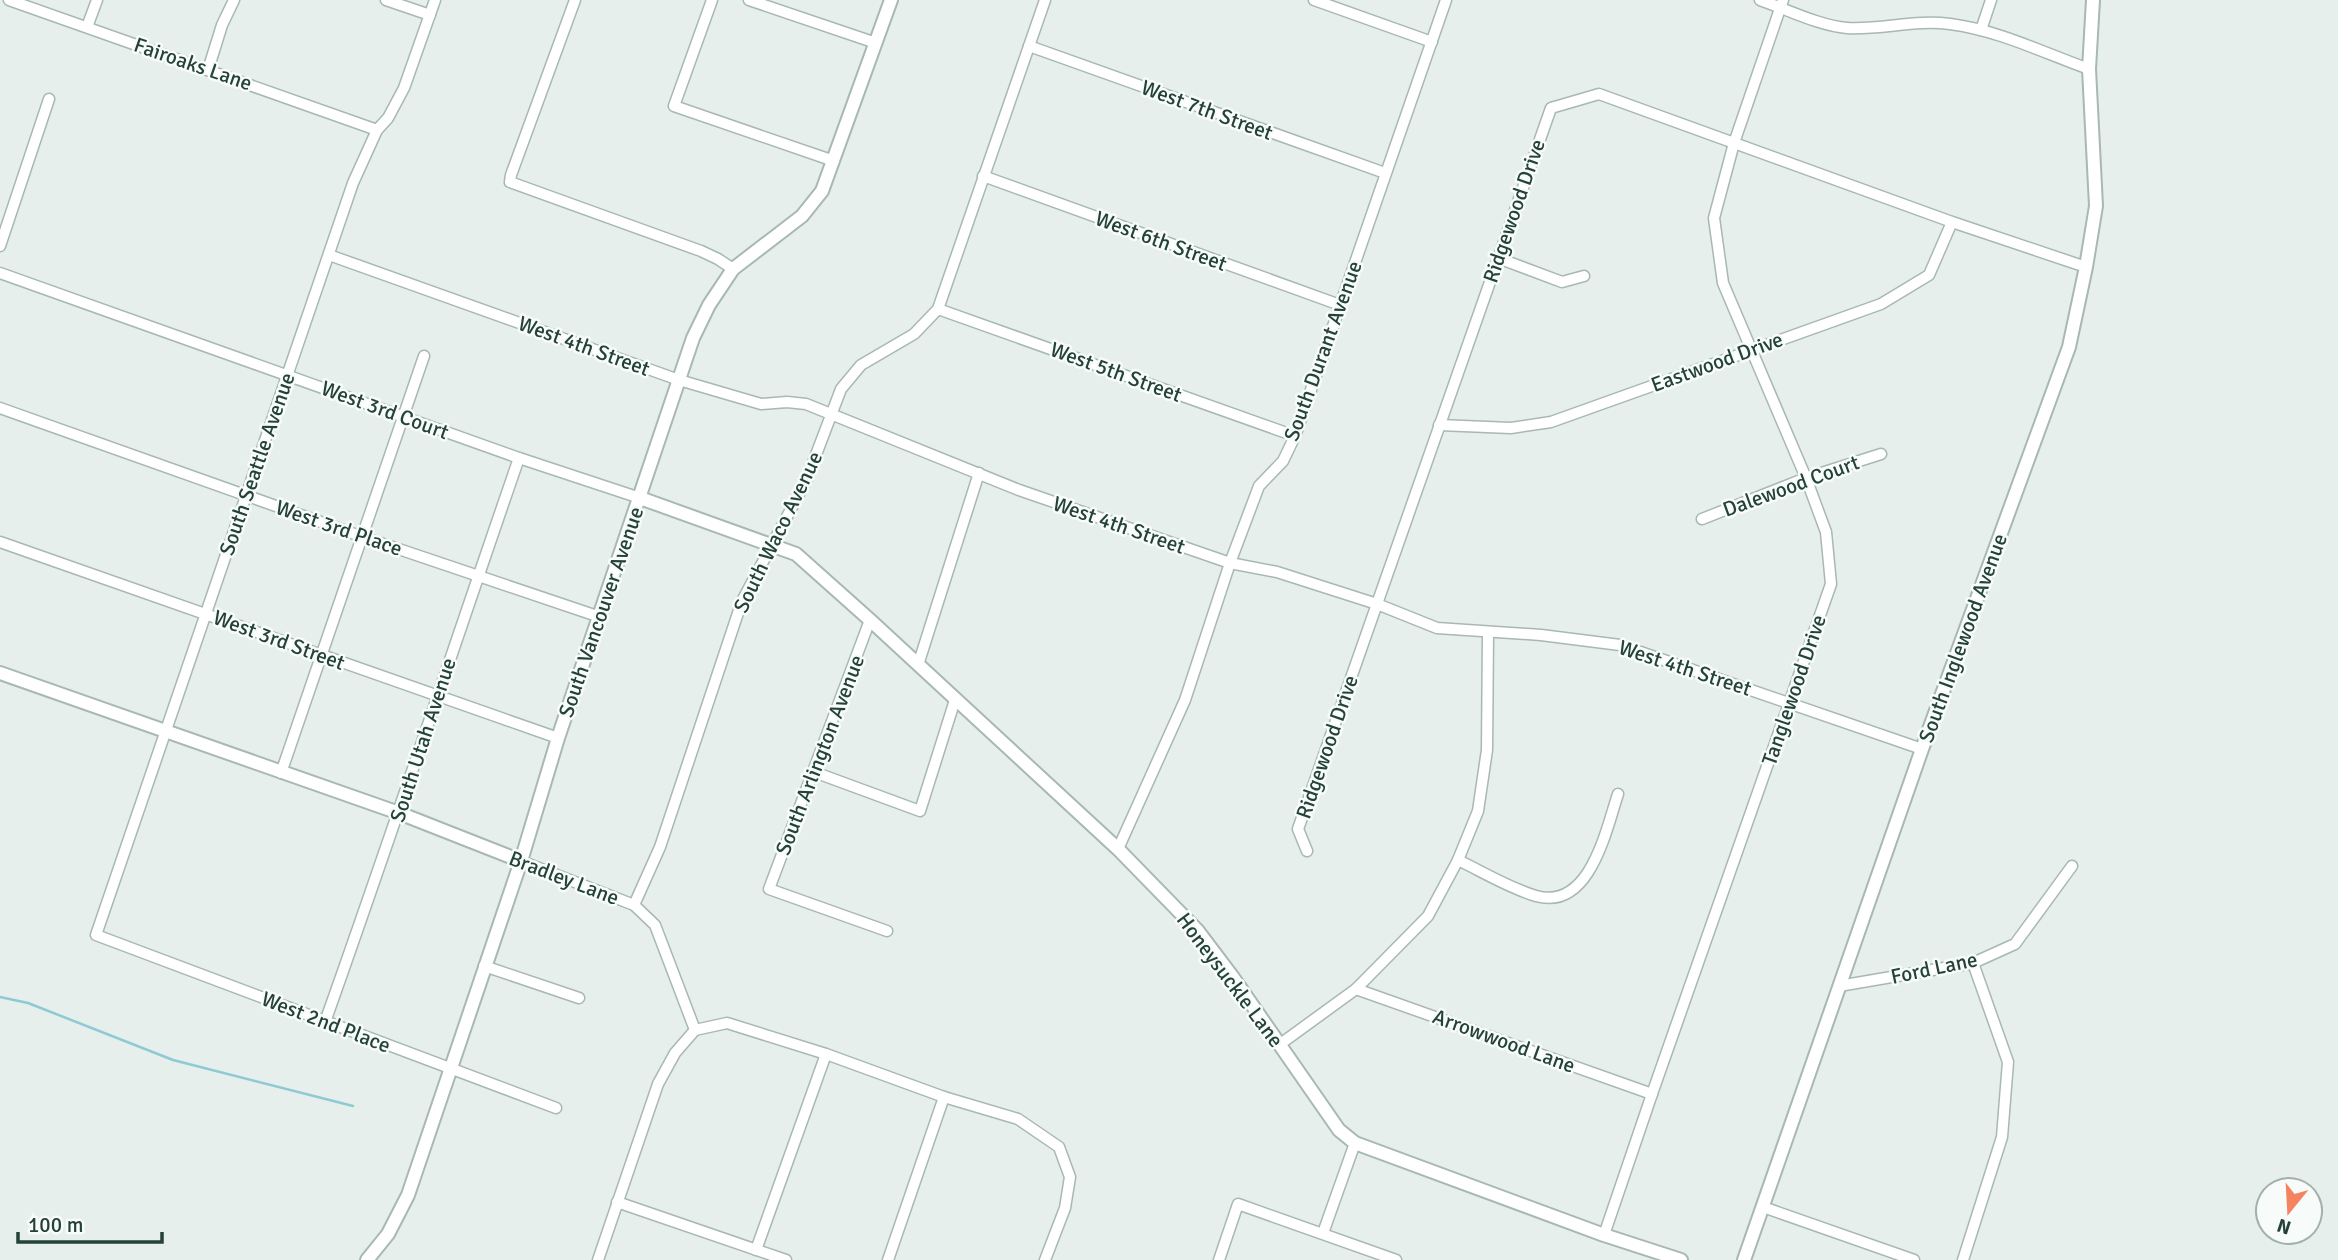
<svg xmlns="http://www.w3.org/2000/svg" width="2338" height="1260" font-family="Signika,sans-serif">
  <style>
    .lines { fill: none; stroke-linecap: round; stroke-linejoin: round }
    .stream { stroke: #8ec9d4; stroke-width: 2.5 }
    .minor-casing { stroke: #a8b8b2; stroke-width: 13 }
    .tertiary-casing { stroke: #a8b8b2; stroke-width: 16 }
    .minor { stroke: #fff; stroke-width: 10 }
    .tertiary { stroke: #fff; stroke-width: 12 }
    .labels { text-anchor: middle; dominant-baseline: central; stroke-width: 5; stroke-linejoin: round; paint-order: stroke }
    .street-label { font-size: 21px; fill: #24423a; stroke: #f7fbf9 }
  </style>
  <rect width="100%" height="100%" fill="#e6efeb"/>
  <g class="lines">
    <polyline class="stream" points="0,997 28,1003 173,1060 353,1106"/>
    <g class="minor-casing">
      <g id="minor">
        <polyline points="9,0 377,130"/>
        <polyline points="386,0 430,15"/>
        <polyline points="435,0 404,88 388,118 377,130 353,183 96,935 556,1108"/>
        <polyline points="575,0 511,175 510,182 701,251 718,259 733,269"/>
        <polyline points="712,0 674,106 834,161"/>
        <polyline points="749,0 876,43"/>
        <polyline points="1314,0 1432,42"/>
        <path d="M1760,0C1786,9 1820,26 1847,28C1882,30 1916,19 1950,24C1998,30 2044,53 2089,69"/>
        <polyline points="87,27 97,0"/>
        <polyline points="1981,30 1991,0"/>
        <polyline points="1029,46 1385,173"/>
        <polyline points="208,70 222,25 234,0"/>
        <polyline points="983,176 1340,305"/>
        <polyline points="0,246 49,99"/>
        <polyline points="329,255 679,380 761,404 787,402 806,404 1019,490 1230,563 1277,572 1377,604 1437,628 1541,635 1620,645 1922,749"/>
        <polyline points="1498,258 1562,282 1584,276"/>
        <polyline points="0,273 519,458 640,498"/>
        <polyline points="938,309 1295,436"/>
        <polyline points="0,408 363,537 600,617"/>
        <polyline points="1439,425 1511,428 1551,422 1881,304 1929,275 1952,222"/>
        <polyline points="1702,519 1806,478 1881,454"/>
        <polyline points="0,542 558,738"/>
        <polyline points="870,620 769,889 887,931"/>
        <polyline points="918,665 979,473"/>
        <polyline points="814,772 920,811 955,700"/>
        <polyline points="281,773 424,356"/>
        <polyline points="1118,849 1185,700 1230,563 1259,486 1283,461 1295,436 1446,0"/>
        <polyline points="1307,851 1298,829 1551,108 1599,94 1952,222 2086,267"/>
        <path d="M1458,860C1483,872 1509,888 1536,896C1590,911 1606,830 1618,794"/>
        <polyline points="521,861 634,905 655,925 695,1030"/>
        <polyline points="634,905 660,847 742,601 806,481 841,389 861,365 914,334 938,309 1045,0"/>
        <polyline points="484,966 579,998"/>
        <polyline points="1839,986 1973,963 2015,944 2072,866"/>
        <polyline points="1356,989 1652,1094"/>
        <path d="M325,1022C392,834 454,646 519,458"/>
        <polyline points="695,1030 727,1023 826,1054 944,1097 1018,1119 1059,1147 1070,1177 1065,1208 1045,1260"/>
        <polyline points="1279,1045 1356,989 1428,916 1458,860 1478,811 1487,750 1488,633"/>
        <polyline points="617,1202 786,1260"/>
        <polyline points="1763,1207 1914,1260"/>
        <polyline points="1323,1233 1355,1143"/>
        <polyline points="1604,1235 1652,1094 1831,584 1826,532 1806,478 1723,283 1714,218 1734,143 1783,0"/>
        <polyline points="756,1250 826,1054"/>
        <polyline points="598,1260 658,1084 675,1053 695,1030"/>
        <polyline points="888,1260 944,1097"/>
        <polyline points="1219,1260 1238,1204 1396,1260"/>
        <polyline points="1963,1260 2002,1137 2008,1062 1973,963"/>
      </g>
    </g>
    <g class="tertiary-casing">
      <g id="tertiary">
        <polyline points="640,498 796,554 870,620 1118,849 1198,931 1232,976 1339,1130 1355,1143 1604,1235 1681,1260"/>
        <polyline points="0,673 399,813 521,861"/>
        <polyline points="367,1260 388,1234 408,1195 521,861 558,738 693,338 709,305 733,269 802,216 822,191 891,0"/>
        <polyline points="1744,1260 1922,749 2069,347 2086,267 2096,206 2089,69 2093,0"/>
      </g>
    </g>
    <use href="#minor" class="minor"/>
    <use href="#tertiary" class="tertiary"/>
  </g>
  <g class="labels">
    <g class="street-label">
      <text transform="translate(193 64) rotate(19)">Fairoaks Lane</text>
      <text transform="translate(1207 110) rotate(20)">West 7th Street</text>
      <text transform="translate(1514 211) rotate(-71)">Ridgewood Drive</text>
      <text transform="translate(1161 241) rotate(20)">West 6th Street</text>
      <text transform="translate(584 346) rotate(20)">West 4th Street</text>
      <text transform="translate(1323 351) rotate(-70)">South Durant Avenue</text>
      <text transform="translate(1717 362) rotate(-20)">Eastwood Drive</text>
      <text transform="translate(1116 372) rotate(20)">West 5th Street</text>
      <text transform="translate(385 410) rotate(20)">West 3rd Court</text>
      <text transform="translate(257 464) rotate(-71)">South Seattle Avenue</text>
      <text transform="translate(1791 486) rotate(-20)">Dalewood Court</text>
      <text transform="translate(1119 525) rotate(19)">West 4th Street</text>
      <text transform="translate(339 528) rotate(19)">West 3rd Place</text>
      <text transform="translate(778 532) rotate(-64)">South Waco Avenue</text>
      <text transform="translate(601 612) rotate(-71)">South Vancouver Avenue</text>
      <text transform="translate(1963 638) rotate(-70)">South Inglewood Avenue</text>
      <text transform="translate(279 640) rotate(20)">West 3rd Street</text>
      <text transform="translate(1685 668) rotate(18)">West 4th Street</text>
      <text transform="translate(1794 690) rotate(-71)">Tanglewood Drive</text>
      <text transform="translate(423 740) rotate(-72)">South Utah Avenue</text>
      <text transform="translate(1327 747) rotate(-71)">Ridgewood Drive</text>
      <text transform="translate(820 755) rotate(-69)">South Arlington Avenue</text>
      <text transform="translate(564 878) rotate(21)">Bradley Lane</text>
      <text transform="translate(1934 968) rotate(-12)">Ford Lane</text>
      <text transform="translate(1230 980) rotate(53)">Honeysuckle Lane</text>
      <text transform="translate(326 1022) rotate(21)">West 2nd Place</text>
      <text transform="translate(1504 1041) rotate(20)">Arrowwood Lane</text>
    </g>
  </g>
  <g transform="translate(2289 1211) rotate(198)"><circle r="33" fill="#f7fbf9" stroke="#a3b1ad" stroke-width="2"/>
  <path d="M0-5L12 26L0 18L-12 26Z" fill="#f4845f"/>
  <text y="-10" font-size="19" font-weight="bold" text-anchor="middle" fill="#24423a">N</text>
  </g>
  <path d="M18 1232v10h144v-10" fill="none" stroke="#24423a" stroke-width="3.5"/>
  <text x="28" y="1232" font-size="21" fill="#24423a" stroke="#f7fbf9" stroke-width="5" paint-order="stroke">100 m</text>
</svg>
